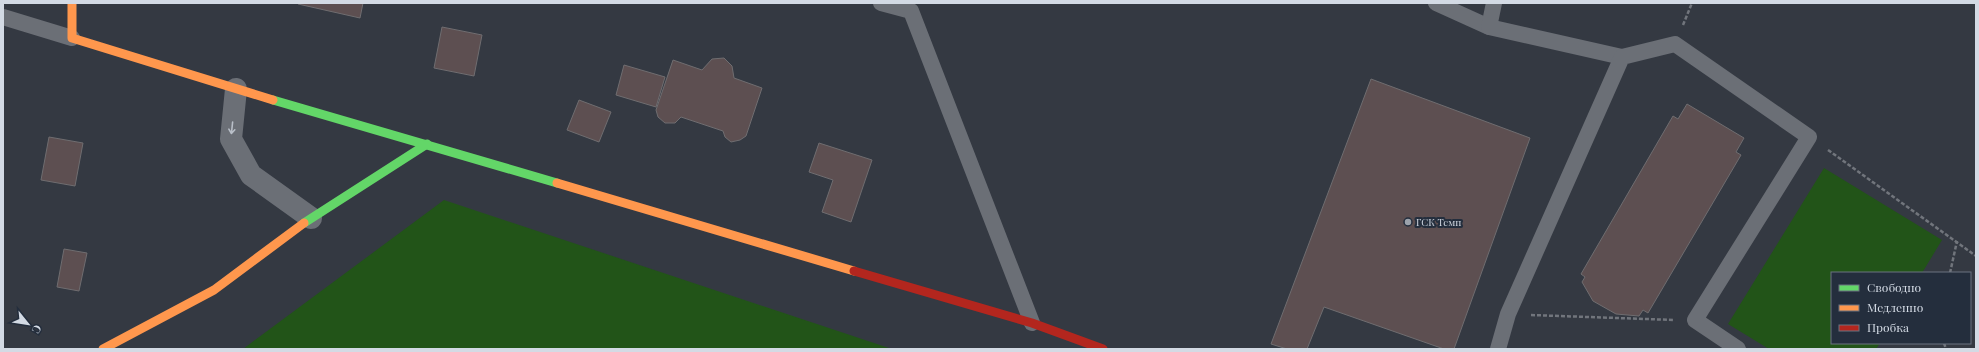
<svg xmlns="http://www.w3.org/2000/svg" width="1979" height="352" font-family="'Playfair Display',serif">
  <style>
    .green { fill: #225418 }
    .building { fill: #5d4f51; stroke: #6f6d70 }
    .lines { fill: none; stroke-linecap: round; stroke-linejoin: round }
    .path { stroke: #71757c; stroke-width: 2.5; stroke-dasharray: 4 2; stroke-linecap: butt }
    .lane { stroke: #6b6f76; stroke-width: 16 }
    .street { stroke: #6b6f76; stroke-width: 22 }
    .fast { stroke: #63d668; stroke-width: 9 }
    .slow { stroke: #ff974d; stroke-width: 9 }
    .jam { stroke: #b3261e; stroke-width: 9 }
    .oneway { stroke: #b9bfc8 }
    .poi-dot { fill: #9ba2ab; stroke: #242e3d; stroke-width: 1.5 }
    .labels { text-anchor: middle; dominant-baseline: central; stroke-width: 4; stroke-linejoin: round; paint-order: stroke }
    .poi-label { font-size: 10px; fill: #d3dae4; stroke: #242e3d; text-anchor: start }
  </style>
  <rect width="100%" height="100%" fill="#343942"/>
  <g class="green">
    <polygon points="1824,168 1942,240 1922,273 1832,273 1832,343 1880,343 1876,349 1769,349 1728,324"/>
    <polygon points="444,200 892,349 243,349"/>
  </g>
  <g class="building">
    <polygon points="299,3 363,3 360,18 298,4"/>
    <polygon points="442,27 482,35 474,76 434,68"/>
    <polygon points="724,58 732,66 734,78 762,88 746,136 740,140 731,142 725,137 723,131 681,117 675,123 665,123 658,117 656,110 673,60 702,70 712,59"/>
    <polygon points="624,65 665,77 656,107 616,95"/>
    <polygon points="1371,79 1530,138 1454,349 1444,349 1324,307 1307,349 1287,349 1271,344"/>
    <polygon points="579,100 611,112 599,142 567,130"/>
    <polygon points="1687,104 1744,138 1736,152 1741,155 1648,313 1643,310 1639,316 1616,314 1593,301 1582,282 1585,277 1581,274 1673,116 1678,119"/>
    <polygon points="49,137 83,143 75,186 41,180"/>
    <polygon points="819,143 872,160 851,222 822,212 833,180 809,172"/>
    <polygon points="64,249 87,253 79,291 57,287"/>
  </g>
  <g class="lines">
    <g class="path">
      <polyline points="1683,25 1692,3"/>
      <polyline points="1828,150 1976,256"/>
      <polyline points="1950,273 1957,241"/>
      <polyline points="1531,315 1674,320"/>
      <polyline points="1944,343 1946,349"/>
    </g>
    <g class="lane">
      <polyline points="881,3 911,11 1032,323"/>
      <polyline points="1436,3 1489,27"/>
      <polyline points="1494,3 1489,27 1622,57"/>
      <polyline points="3,17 72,38"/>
      <polyline points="1498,349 1508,314 1622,57 1675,44 1809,137 1695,320 1738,349"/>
    </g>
    <polyline class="street" points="236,89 231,139 251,175 311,218"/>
    <g class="fast">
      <polyline points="273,100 557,183"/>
      <polyline points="304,223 427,144"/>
    </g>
    <g class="slow">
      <polyline points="72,3 72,38 273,100"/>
      <polyline points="557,183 854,271"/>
      <polyline points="103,349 214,290 304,223"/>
    </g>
    <polyline class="jam" points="854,271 1032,323 1103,349"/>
  </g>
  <defs><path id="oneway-shaft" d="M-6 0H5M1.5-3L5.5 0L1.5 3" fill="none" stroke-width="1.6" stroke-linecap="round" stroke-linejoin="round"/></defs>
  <use class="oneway" href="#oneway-shaft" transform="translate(232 128) rotate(96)"/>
  <circle class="poi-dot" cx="1408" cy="222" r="4"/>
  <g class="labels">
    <g class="poi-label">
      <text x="1416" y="222">ГСК Темп</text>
    </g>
  </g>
  <rect width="1979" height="352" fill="none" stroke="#d3dae4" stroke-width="8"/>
  <rect x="1831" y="272" width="140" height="72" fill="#242e3d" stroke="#6a7380"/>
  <rect x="1839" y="285" width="20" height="6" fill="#63d668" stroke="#6a7380"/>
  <text x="1867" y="292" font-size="12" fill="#d3dae4">Свободно</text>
  <rect x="1839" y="305" width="20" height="6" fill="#ff974d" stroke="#6a7380"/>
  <text x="1867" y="312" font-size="12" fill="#d3dae4">Медленно</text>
  <rect x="1839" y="325" width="20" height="6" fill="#b3261e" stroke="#6a7380"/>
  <text x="1867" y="332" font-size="12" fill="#d3dae4">Пробка</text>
  <g transform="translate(28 324) rotate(120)" stroke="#242e3d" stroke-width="3" paint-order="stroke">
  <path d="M0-3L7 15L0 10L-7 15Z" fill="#d3dae4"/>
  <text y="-6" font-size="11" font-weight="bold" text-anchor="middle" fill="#d3dae4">С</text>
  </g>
</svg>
